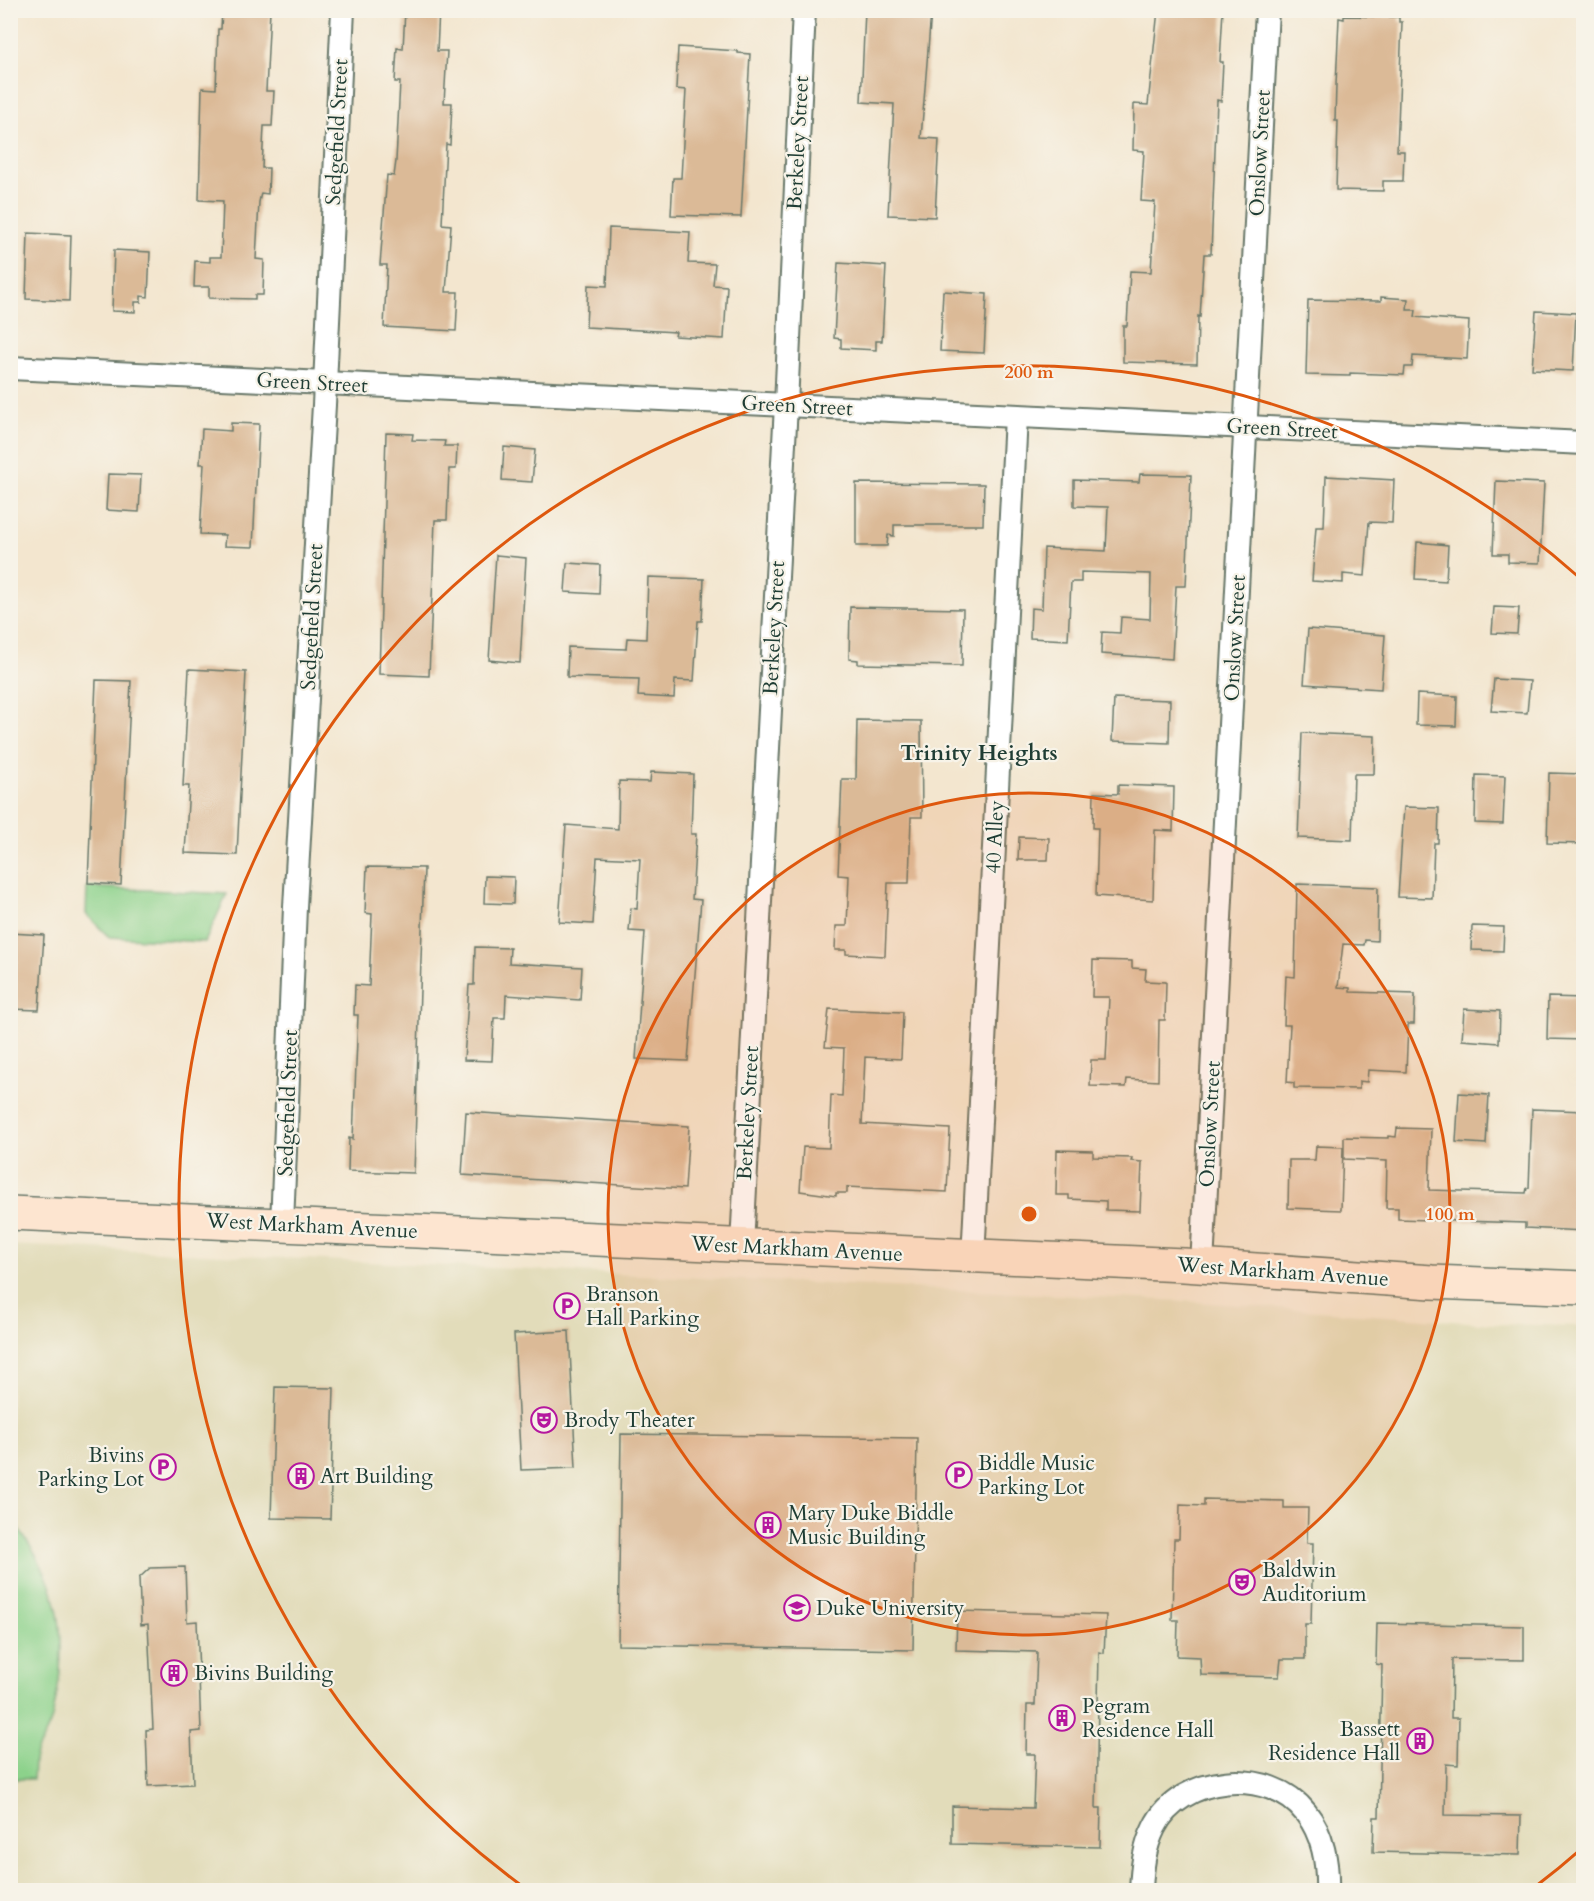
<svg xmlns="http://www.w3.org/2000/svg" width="1594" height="1901" font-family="Cardo,serif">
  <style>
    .built { fill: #e2dcba }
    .green { fill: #8cd28b; stroke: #568860; stroke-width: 1.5 }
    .building { fill: #dbba97 }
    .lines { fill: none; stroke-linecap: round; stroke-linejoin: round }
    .street-casing { stroke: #69786a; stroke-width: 26 }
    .secondary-casing { stroke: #69786a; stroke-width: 36 }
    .street { stroke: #fff; stroke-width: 22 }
    .secondary { stroke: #fde5d0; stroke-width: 33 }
    .ring { fill: none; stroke: #de580e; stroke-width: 3 }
    .labels { text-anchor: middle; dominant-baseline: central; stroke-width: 4.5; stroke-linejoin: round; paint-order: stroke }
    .street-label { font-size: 21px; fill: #1f3d34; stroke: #f7f3e8 }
    .poi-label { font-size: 21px; fill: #1f3d34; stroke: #f7f3e8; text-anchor: start }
    .neighbourhood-label { font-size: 22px; font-weight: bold; fill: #1f3d34; stroke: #f7f3e8 }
    .centre { fill: #de580e; stroke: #f7f3e8; stroke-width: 3 }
    .ring-label { font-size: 18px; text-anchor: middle; font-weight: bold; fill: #de580e; stroke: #f7f3e8; stroke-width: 4.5; stroke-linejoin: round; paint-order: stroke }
  </style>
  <rect width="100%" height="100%" fill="#f7f3e8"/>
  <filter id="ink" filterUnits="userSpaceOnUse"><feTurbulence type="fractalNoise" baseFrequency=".0167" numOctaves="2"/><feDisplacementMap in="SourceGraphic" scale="12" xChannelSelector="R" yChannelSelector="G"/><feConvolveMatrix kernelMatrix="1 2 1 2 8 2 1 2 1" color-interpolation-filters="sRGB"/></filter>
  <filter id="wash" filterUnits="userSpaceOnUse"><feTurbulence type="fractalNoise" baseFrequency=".008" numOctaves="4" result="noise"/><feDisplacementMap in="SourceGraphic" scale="24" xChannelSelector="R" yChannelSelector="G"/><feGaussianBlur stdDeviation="1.35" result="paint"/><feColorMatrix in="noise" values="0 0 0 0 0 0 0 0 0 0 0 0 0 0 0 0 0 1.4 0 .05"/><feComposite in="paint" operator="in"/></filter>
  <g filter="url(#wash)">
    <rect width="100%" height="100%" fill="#f3e6cf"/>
    <polygon class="built" points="11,1245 1183,1301 1492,1324 1583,1326 1583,1890 11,1890"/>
    <g class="green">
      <polygon points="87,887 227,894 205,942 109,937 86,914"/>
      <path d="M11,1519C62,1583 71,1638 52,1718C49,1731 39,1743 35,1756C33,1763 34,1772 33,1779H11Z"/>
    </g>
    <g id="blocks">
      <g class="building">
        <polygon points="222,10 270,10 266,91 274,91 272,126 264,126 262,168 269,168 268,194 261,193 259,202 256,259 264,260 263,295 255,295 255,299 209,298 209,287 194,287 195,261 210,262 210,257 221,257 223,201 199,200 202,88 216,89 218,29 221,29"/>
        <polygon points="405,10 439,10 437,51 447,51 444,103 452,103 450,145 446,144 442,224 451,225 446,292 458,292 456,331 384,327 387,265 380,265 387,175 394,176 396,161 400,82 395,82 397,48 403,49"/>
        <polygon points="865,10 931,12 921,138 939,139 935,217 888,215 894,104 861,102"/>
        <polygon points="1158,10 1223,10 1220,62 1223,62 1221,101 1217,100 1211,254 1204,254 1200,317 1198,316 1197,364 1123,362 1123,326 1127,326 1130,271 1151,272 1155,202 1141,201 1144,151 1133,150 1134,104 1148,105"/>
        <polygon points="1344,16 1399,17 1399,22 1402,22 1397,151 1404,151 1403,181 1383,181 1383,191 1336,190 1338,121 1335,121 1336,85 1339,18 1344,19"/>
        <polygon points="678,47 738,51 738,53 750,54 741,217 671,215 673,178 681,178 686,90 676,89"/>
        <polygon points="609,228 690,232 688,263 715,264 713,285 727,286 724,339 675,336 676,332 586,327 588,285 607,286"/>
        <polygon points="28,233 71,235 69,301 26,299"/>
        <polygon points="114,250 150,252 148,297 141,296 141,302 135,302 135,312 112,311"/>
        <polygon points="838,263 886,266 882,341 876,341 876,350 841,348 841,339 834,338"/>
        <polygon points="943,291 987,294 984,353 940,351"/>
        <polygon points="1381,297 1408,299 1407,310 1416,310 1415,317 1469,321 1467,359 1413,356 1412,367 1405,367 1404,375 1350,373 1350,376 1306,375 1308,300 1381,301"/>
        <polygon points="1536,311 1576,313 1573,371 1532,369"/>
        <polygon points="231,423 259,424 253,547 224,546 225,535 200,534 204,464 200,464 202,429 231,431"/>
        <polygon points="386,433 413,434 412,440 445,441 444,446 457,446 456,469 449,469 447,520 435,520 429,676 379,674"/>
        <polygon points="504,447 535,450 532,482 502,480"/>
        <polygon points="108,474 141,475 139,512 106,510"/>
        <polygon points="1140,474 1191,475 1186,586 1176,586 1172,659 1101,654 1102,632 1120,633 1121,617 1150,619 1151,574 1081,572 1081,582 1071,582 1068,640 1030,638 1031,608 1042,609 1044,548 1106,551 1108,507 1074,506 1074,480 1139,482"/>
        <polygon points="1326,476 1394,480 1392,523 1369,522 1365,576 1343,574 1343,583 1312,581 1316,527 1324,527"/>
        <polygon points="1496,481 1544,483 1540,563 1508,562 1508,554 1493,554"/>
        <polygon points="856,483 984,484 983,525 894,525 894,536 888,535 887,546 856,546"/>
        <polygon points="1417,542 1448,545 1446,581 1415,579"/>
        <polygon points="496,555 526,558 520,663 489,660"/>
        <polygon points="567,563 600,565 599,594 565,592"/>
        <polygon points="648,577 704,579 702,621 698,621 694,681 675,680 674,698 638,696 639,679 567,677 568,647 626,649 627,638 646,639"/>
        <polygon points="850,607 963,609 962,666 858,664 858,660 849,659"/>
        <polygon points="1494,607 1519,608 1517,634 1492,633"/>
        <polygon points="1308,629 1385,635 1381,689 1304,684"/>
        <polygon points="189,669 246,672 237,855 185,853 189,786 183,786"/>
        <polygon points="1494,679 1530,681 1527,713 1491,711"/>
        <polygon points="96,680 131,681 121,885 88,883"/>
        <polygon points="1417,694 1457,696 1456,726 1416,725"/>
        <polygon points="1114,698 1170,700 1169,743 1112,741"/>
        <polygon points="857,720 921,721 922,817 911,817 909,883 888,883 885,956 846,954 846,950 835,950 836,926 847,926 849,876 838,875 842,779 856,779"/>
        <polygon points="1302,733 1375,736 1374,774 1354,774 1352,840 1298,838"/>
        <polygon points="651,772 693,774 691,834 696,834 692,899 701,900 688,1061 636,1059 645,932 629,931 631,908 637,909 640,859 597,857 593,924 559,922 566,825 618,829 619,781 650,782"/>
        <polygon points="1549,773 1584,774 1584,844 1547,843"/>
        <polygon points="1476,775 1505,776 1503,824 1475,823"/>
        <polygon points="1118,785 1174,787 1173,831 1155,830 1153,900 1096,896 1098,828 1093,828 1094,793 1118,794"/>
        <polygon points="1404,807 1439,808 1438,843 1434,843 1432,898 1398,897"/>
        <polygon points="1019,837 1049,838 1048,860 1018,860"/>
        <polygon points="367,867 424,868 414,1173 348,1171 349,1138 353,1139 358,1015 354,1015 355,985 369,986 372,914 365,913"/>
        <polygon points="485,876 514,877 513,904 484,903"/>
        <polygon points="1297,884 1378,887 1377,941 1365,940 1364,945 1343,944 1338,987 1350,988 1350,992 1415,994 1414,1024 1408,1024 1406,1072 1368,1070 1367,1082 1359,1081 1359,1089 1294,1088 1294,1083 1287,1082 1290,1025 1284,1025 1286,976 1295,977"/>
        <polygon points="1472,926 1504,927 1503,951 1471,950"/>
        <polygon points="10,933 44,935 39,1010 10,1009"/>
        <polygon points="475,947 510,948 509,963 582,967 580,1000 506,995 505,1018 494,1018 492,1061 464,1060 469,985 474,985"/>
        <polygon points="1093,960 1132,961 1132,968 1146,969 1145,981 1166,982 1165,1020 1159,1020 1158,1081 1127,1079 1126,1087 1090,1086 1091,1060 1106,1060 1109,997 1092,997"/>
        <polygon points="1548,997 1584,998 1584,1040 1547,1039"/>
        <polygon points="829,1009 903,1012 901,1059 865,1057 862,1124 950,1129 947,1192 847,1187 847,1193 836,1193 836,1196 800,1191 803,1147 829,1148 831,1095 842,1096 844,1048 825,1047"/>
        <polygon points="1464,1009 1500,1011 1499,1043 1462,1040"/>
        <polygon points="1459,1093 1489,1095 1486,1144 1456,1142"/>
        <polygon points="1532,1109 1584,1111 1584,1231 1525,1228 1525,1223 1398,1219 1398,1208 1386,1208 1387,1161 1344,1159 1344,1137 1388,1138 1388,1136 1396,1137 1397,1128 1431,1129 1429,1190 1526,1193 1527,1188 1529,1188"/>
        <polygon points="466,1112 689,1126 685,1189 462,1175"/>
        <polygon points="1316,1146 1343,1147 1341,1210 1288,1208 1289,1160 1315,1160"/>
        <polygon points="1057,1150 1093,1151 1093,1157 1132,1158 1131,1161 1142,1162 1140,1211 1106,1210 1106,1201 1069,1199 1069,1195 1056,1195"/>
        <polygon points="569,1331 576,1468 521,1470 514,1334"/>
        <polygon points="275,1387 334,1388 330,1519 271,1518"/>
        <polygon points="621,1434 917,1438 913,1650 618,1645"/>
        <polygon points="1204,1499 1284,1501 1284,1508 1308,1508 1307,1543 1313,1543 1311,1624 1305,1624 1305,1659 1281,1659 1279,1677 1201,1675 1200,1657 1177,1656 1178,1620 1172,1620 1174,1539 1179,1539 1180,1505 1204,1506"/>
        <polygon points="185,1567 187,1622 197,1621 201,1731 191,1732 193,1784 148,1786 146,1730 153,1729 148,1624 141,1625 139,1578 150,1568"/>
        <polygon points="957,1611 1106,1615 1104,1653 1099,1652 1096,1808 1101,1808 1100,1847 952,1844 952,1806 1033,1808 1035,1754 1026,1754 1027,1705 1035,1705 1037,1652 956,1650"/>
        <polygon points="1377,1623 1524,1626 1524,1660 1452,1659 1451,1718 1459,1718 1458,1765 1446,1764 1445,1815 1521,1816 1520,1855 1373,1852 1374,1817 1379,1817 1382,1665 1376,1664"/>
      </g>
    </g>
  </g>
  <g filter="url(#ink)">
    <use href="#blocks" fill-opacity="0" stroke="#69786a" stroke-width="1.5"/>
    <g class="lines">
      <g class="street-casing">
        <g id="street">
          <polyline points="10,368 1584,443"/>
          <polyline points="282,1224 295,907 324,405 343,10"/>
          <polyline points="742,1245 786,405 804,10"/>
          <polyline points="973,1258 1016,417"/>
          <polyline points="1202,1266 1267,10"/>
          <path d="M1141,1890C1142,1869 1144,1848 1154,1828C1180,1774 1270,1766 1306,1813C1323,1834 1328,1864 1327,1890"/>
        </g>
      </g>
      <g class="secondary-casing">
        <polyline id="secondary" points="10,1213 1184,1265 1432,1282 1584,1288"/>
      </g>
      <use href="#street" class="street"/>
      <use href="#secondary" class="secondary"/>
    </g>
  </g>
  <circle cx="1029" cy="1214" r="421" fill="#de580e" fill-opacity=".12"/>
  <g class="ring">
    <circle cx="1029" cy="1214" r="421"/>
    <path d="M1581 1849A842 842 0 0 1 1536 1886M522 1886A842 842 0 1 1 1581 579"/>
  </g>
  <defs>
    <g id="parking-ring" transform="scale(1.35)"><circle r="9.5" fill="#f7f3e8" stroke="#b5179e" stroke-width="1.5"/><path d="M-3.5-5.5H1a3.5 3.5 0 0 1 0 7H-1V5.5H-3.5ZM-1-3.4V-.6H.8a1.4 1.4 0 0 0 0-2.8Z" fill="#b5179e"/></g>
    <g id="theatre-ring" transform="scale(1.35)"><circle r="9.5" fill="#f7f3e8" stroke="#b5179e" stroke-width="1.5"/><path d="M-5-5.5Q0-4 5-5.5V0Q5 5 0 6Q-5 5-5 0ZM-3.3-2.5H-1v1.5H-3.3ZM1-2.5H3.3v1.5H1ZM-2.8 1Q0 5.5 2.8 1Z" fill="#b5179e"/></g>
    <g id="building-ring" transform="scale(1.35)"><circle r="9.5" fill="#f7f3e8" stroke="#b5179e" stroke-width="1.5"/><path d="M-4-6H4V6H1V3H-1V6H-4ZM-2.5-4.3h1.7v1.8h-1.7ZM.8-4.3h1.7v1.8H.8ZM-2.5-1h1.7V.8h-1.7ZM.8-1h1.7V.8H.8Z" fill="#b5179e"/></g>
    <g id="university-ring" transform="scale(1.35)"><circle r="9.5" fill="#f7f3e8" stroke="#b5179e" stroke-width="1.5"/><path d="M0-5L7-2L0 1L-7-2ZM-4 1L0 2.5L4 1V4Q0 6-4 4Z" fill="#b5179e"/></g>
  </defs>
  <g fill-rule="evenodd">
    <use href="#parking-ring" x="567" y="1306"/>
    <use href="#theatre-ring" x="544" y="1420"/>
    <use href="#parking-ring" x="163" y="1467"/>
    <use href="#parking-ring" x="959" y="1475"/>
    <use href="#building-ring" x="301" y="1476"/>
    <use href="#building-ring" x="768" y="1525"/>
    <use href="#theatre-ring" x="1242" y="1582"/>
    <use href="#university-ring" x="797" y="1608"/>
    <use href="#building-ring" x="174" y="1673"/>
    <use href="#building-ring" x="1062" y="1718"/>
    <use href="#building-ring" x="1420" y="1741"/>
  </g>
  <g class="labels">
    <g class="street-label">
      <text transform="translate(337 132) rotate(-87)">Sedgefield Street</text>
      <text transform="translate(798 143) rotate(-87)">Berkeley Street</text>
      <text transform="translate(1260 153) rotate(-87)">Onslow Street</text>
      <text transform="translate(312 383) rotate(3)">Green Street</text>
      <text transform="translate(797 406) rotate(3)">Green Street</text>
      <text transform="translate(1282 429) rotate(3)">Green Street</text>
      <text transform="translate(312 617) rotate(-87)">Sedgefield Street</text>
      <text transform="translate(774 628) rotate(-87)">Berkeley Street</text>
      <text transform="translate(1235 638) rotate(-87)">Onslow Street</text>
      <text transform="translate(995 837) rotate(-87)">40 Alley</text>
      <text transform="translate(288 1103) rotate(-88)">Sedgefield Street</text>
      <text transform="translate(748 1113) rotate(-87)">Berkeley Street</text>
      <text transform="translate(1210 1124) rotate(-87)">Onslow Street</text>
      <text transform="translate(312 1226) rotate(3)">West Markham Avenue</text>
      <text transform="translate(797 1249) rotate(3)">West Markham Avenue</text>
      <text transform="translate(1283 1272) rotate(4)">West Markham Avenue</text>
    </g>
    <g class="poi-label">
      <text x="586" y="1294">Branson<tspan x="586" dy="24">Hall Parking</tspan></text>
      <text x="564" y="1420">Brody Theater</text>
      <text x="144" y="1455" text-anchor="end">Bivins<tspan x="144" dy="24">Parking Lot</tspan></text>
      <text x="978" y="1463">Biddle Music<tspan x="978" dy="24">Parking Lot</tspan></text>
      <text x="320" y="1476">Art Building</text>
      <text x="788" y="1513">Mary Duke Biddle<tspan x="788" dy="24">Music Building</tspan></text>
      <text x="1262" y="1570">Baldwin<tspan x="1262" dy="24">Auditorium</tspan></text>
      <text x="816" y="1608">Duke University</text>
      <text x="194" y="1673">Bivins Building</text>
      <text x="1082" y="1706">Pegram<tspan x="1082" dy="24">Residence Hall</tspan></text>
      <text x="1400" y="1729" text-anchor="end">Bassett<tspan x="1400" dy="24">Residence Hall</tspan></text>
    </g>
    <g class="neighbourhood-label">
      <text x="979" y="753">Trinity Heights</text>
    </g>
  </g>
  <circle cx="1029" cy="1214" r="9" class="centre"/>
  <g class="ring-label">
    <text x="1029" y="378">200 m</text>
    <text x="1450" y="1220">100 m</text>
  </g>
  <rect width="1594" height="1901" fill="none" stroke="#f7f3e8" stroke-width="36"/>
</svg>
